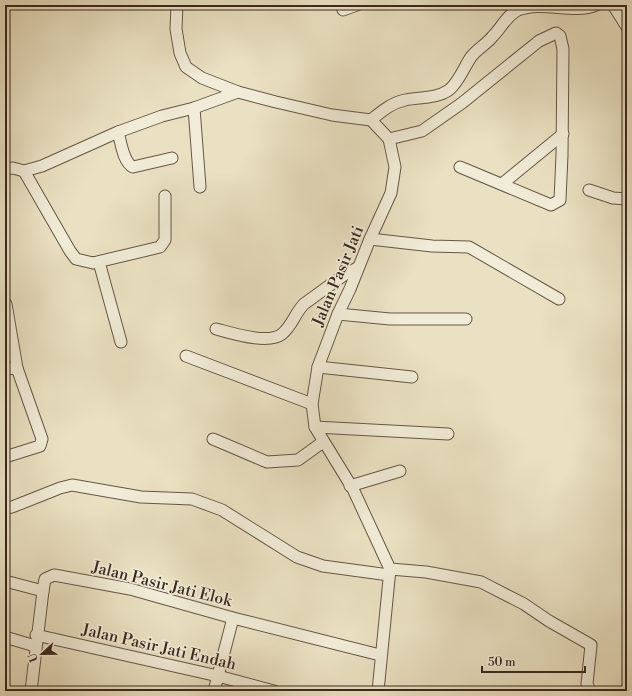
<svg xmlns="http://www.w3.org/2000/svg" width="632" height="696" font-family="'Libre Bodoni',serif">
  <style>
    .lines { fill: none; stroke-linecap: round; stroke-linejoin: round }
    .street-casing { stroke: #665648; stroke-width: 13 }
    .street { stroke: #f1ecd7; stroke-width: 11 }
    .labels { text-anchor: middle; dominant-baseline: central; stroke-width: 3.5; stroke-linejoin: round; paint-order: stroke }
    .street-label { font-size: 16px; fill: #3a281f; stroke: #f1ecd7 }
  </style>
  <rect width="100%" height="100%" fill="#eae1c2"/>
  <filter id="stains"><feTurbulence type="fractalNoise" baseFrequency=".005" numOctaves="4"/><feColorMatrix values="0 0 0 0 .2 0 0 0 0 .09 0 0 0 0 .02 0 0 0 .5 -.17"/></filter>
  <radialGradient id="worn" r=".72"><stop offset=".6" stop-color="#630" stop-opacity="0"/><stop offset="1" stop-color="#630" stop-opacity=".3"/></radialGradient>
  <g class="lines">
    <g class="street-casing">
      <g id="street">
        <polyline points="177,5 176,29 180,53 186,67 202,78 238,92 276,102 332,115 371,120 389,139 395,167 391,193 370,239 350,289 338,314 318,367 312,404 315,427 353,489 390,569 378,691"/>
        <polyline points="613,5 627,27"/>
        <polyline points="343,10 357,5"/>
        <polyline points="194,108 200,187"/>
        <path d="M371,120C381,112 391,103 405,100C419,97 436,99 449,90C459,82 464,67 471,57C477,49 487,44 493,36C502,27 506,16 518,10C543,0 573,15 596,5"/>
        <path d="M118,132C121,142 123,162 133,167L172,158"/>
        <polyline points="389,139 422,131 462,103 539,41 556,33 560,36 563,49 562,155 560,200 551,205 460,167"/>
        <polyline points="5,169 13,168 24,171 42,166 118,132 162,116 194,108 238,92"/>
        <polyline points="24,171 70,251 76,259 93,263 160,247 165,240 165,196"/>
        <polyline points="502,184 563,134"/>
        <polyline points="589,190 613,198 627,199"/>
        <polyline points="370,239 432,246 469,247 559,299"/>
        <polyline points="99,262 121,342"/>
        <polyline points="338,314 390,319 466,319"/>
        <path d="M216,329C232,333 268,345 282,334C292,326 295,313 304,304L344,275L357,268"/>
        <polyline points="186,356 312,404"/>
        <polyline points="318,367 412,377"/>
        <polyline points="5,369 17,368 6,304"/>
        <polyline points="315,427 448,434"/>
        <polyline points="213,439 267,462 298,460 323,442"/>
        <polyline points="5,457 40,446 42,439 17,368"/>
        <polyline points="350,486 400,471"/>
        <polyline points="5,508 12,507 60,488 72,485 141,497 192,499 222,510 297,557 323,566 389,575"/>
        <polyline points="390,569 426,572 481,582 524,604 549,621 591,645 587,684 590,691"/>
        <polyline points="5,581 43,591"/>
        <polyline points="36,635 218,676 274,691"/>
        <polyline points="5,637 35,646"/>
        <polyline points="31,691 43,591 45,579 54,575 130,589 233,618 380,655"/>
        <polyline points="214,691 233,618"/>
      </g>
    </g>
    <use href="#street" class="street"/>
  </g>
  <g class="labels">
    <g class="street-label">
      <text transform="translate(338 276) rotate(-67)">Jalan Pasir Jati</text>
      <text transform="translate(162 584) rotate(14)">Jalan Pasir Jati Elok</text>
      <text transform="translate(159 647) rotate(13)">Jalan Pasir Jati Endah</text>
    </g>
  </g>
  <rect width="632" height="696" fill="none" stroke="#eae1c2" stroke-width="20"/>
  <rect x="6" y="6" width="620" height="684" fill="none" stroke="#3a281f" stroke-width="2"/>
  <rect x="10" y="10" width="612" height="676" fill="none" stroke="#3a281f"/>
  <g transform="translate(42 654) rotate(248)" stroke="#f1ecd7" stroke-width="3" paint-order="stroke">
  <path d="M0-3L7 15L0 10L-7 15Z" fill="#3a281f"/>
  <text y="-6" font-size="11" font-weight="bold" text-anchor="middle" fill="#3a281f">U</text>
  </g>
  <path d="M482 666v6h103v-6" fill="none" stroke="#3a281f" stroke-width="2"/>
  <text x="488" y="666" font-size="12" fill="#3a281f" stroke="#f1ecd7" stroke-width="3" paint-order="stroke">50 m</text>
  <rect width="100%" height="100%" filter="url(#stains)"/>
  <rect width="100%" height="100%" fill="url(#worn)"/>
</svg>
